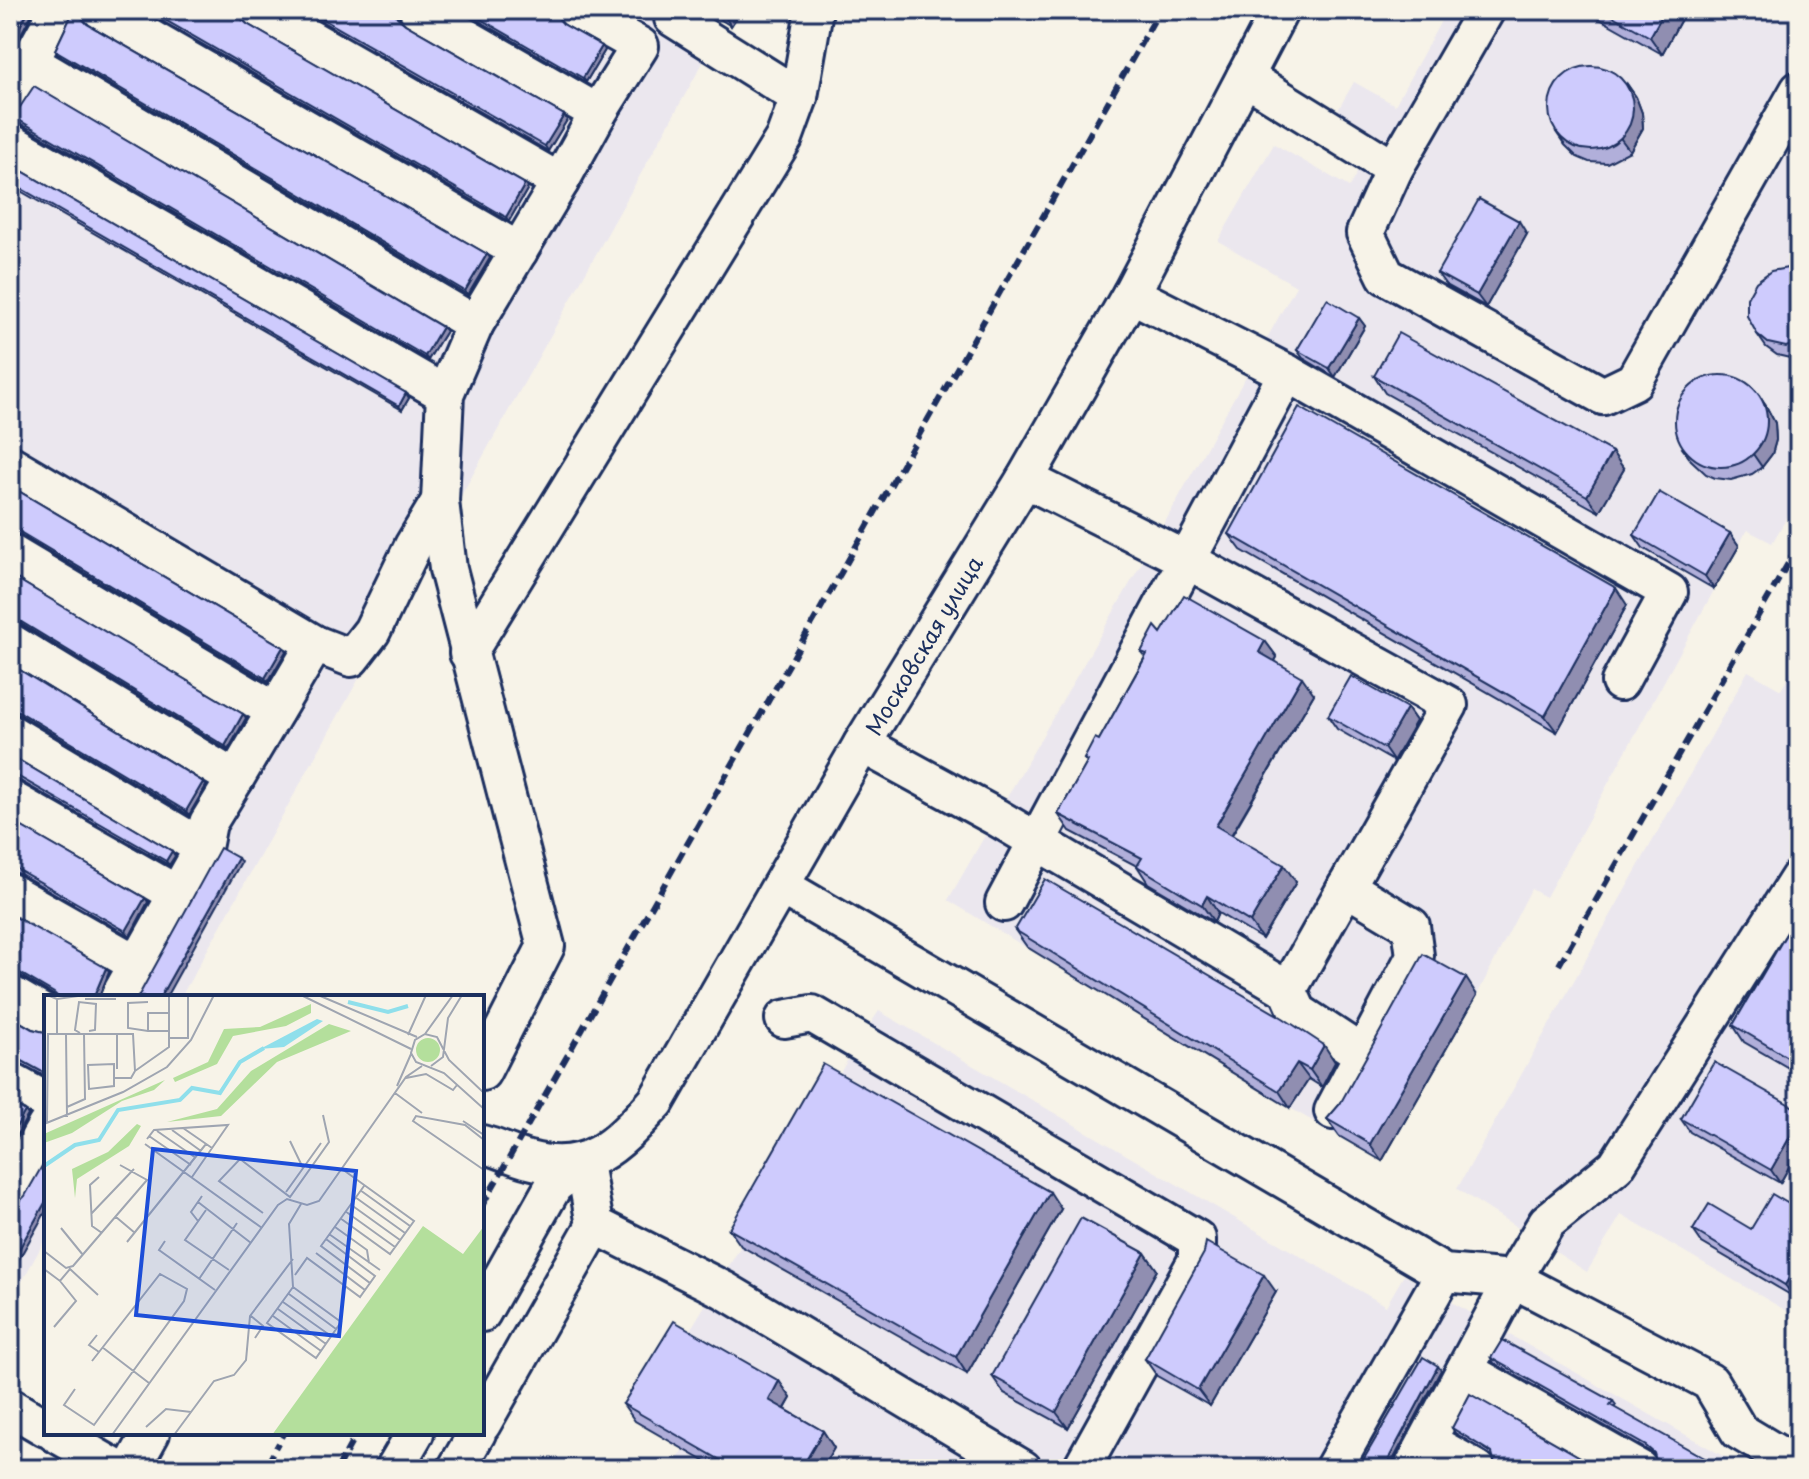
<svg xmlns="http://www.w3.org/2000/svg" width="1809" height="1479" font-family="'Playpen Sans',sans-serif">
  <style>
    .built { fill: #ebe7ee }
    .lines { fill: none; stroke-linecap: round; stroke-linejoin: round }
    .minor-casing { stroke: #1b2f5e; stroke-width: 42 }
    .path { stroke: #1b2f5e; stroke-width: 5; stroke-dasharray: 6 6; stroke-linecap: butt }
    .minor { stroke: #f7f3e8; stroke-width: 36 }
    .rail { stroke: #1b2f5e; stroke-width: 6; stroke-dasharray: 12 6; stroke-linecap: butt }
    .wall { fill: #b1afda; stroke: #1b2f5e; stroke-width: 2 }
    .shaded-wall { fill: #908eb1; stroke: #1b2f5e; stroke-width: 2 }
    .building { fill: #cecbfd; stroke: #1b2f5e; stroke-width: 2 }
    .labels { text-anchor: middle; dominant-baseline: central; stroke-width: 6; stroke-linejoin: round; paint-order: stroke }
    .street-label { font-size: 22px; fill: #1b2f5e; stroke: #f7f3e8 }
    .inset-river { fill: none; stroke: #8fdfeb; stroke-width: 4 }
    .inset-road { fill: none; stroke: #9fa5b1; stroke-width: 2 }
    .view { fill: #1d4ed8; fill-opacity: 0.15; stroke: #1d4ed8; stroke-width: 4 }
    .inset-edge { fill: none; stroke: #1b2f5e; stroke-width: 4 }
  </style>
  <rect width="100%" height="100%" fill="#f7f3e8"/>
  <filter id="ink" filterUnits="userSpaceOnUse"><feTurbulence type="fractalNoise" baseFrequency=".0125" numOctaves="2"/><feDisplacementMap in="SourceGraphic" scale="16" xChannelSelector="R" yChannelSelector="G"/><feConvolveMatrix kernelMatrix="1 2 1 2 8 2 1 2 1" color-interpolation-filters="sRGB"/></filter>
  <g filter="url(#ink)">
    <g class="built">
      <polygon points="10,10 654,10 664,23 710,50 181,997 46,997 46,1238 10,1303"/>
      <polygon points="1447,10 1799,10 1799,497 1772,543 1747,530 1546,897 1531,889 1477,995 1382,1161 1290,1108 948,900 1159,533 1296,286 1218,241 1274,144 1349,187 1372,146 1331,122 1354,82 1395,105"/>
      <polygon points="1799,658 1799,1318 1621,1215 1587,1272 1457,1189 1748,671 1781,690"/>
      <polygon points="879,1011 1386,1306 1404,1275 1746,1469 672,1469 684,1449 635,1421 741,1246 859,1040"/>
    </g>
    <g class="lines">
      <g class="minor-casing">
        <g id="minor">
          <polyline points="101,10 519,251"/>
          <polyline points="260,10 560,182"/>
          <polyline points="418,10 598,113"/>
          <polyline points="673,10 673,18 799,97"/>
          <polyline points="1486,10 1394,169 1365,233 1386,276 1603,396 1634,381 1799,90"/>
          <polyline points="30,62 475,324"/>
          <polyline points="1245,77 1394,169"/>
          <polyline points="10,97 58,10"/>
          <polyline points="10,142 445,394"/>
          <polyline points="1131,294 1287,373 1669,592 1620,682"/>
          <polyline points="10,464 315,644 351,658 372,631 413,546 440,501"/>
          <polyline points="1025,479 1187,560 1449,705 1288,990"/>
          <polyline points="10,553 275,711"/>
          <polyline points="10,642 235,779 208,823 203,848 119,997"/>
          <polyline points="468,653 784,138 799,97 814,10"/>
          <polyline points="10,733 203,848"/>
          <polyline points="862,744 996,817 1288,990 1298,1012 1362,1054"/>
          <polyline points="235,779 315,644"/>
          <polyline points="10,799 177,894"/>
          <polyline points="781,886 1444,1273 1513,1279 1710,1382 1739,1431 1799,1467"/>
          <polyline points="10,892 137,964"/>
          <polyline points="1004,903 1287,373"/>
          <polyline points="10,994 46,1015"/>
          <polyline points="784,1019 812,1014 1197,1239 1197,1260 1081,1469"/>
          <polyline points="482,1072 546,946 448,569 440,501 445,394 475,324 560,182 598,113 640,46 576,10"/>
          <polyline points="10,1081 46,1101"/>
          <polyline points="1333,1111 1415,956 1411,926 1346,887"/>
          <path d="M482,1144C498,1148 513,1156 529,1160C590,1177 619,1142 656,1102L862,744L1025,479L1131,294L1280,10"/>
          <polyline points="10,1190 46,1126"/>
          <polyline points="482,1313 554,1185 584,1163 595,1225 724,1290 1023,1469"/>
          <polyline points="1465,1370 1639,1469"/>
          <polyline points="10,1407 46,1428"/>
          <polyline points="482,1424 595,1225"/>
          <polyline points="55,1433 117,1469"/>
          <polyline points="1427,1441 1477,1469"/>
          <polyline points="131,1469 151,1433"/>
          <polyline points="394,1469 415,1433"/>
          <polyline points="456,1469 477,1433"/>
          <polyline points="1333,1469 1444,1273"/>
          <polyline points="1412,1469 1513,1279 1547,1222 1616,1166 1799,878"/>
        </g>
      </g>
      <polyline class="path" points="264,1469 284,1433"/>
      <use href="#minor" class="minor"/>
      <g class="rail">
        <polyline points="1559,965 1799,544"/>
        <polyline points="482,1206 1160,10"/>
        <polyline points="337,1469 357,1433"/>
      </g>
    </g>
    <g class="wall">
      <polygon points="74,10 80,10 82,18 87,24 487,254 490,258 468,295 58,54 55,50"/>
      <polygon points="143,10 239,10 242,19 247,24 528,188 509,221"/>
      <polygon points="302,10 397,10 400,19 405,24 564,115 567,120 548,151"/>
      <polygon points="460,10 548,10 563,24 602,46 605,50 586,82"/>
      <polygon points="706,10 741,10 731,26"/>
      <polygon points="1584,10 1686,10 1662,54"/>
      <polygon points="1627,84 1636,97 1642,113 1643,128 1630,151 1607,163 1589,162 1577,157 1565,145 1556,132"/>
      <polygon points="10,113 442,327 446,331 428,360 21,124 10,122"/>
      <polygon points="10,164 409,398 402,410 10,185"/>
      <polygon points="1527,234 1486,307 1446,285 1437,273"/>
      <polygon points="1799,266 1799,358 1794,359 1777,355 1766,347 1757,334"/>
      <polygon points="1359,318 1365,326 1335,377 1303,358 1297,350"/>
      <polygon points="1374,376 1612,452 1624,469 1599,512 1385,393"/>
      <polygon points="1757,393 1766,406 1775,423 1776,440 1772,454 1762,467 1752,474 1731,480 1715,478 1706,474 1691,460 1682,448"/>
      <polygon points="10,486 283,647 286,651 268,682 21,535 10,532"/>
      <polygon points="1730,533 1739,546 1714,589 1643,548 1634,535"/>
      <polygon points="1229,534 1627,605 1557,732 1241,550"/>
      <polygon points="10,575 246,718 228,750 21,624 10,621"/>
      <polygon points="1161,633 1265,641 1277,657 1275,661 1314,694 1232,835 1296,882 1262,939 1218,913 1214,922 1148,883 1137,866 1070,831 1058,814 1087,763 1084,759 1099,740 1145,657 1141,652"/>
      <polygon points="10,664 203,782 206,786 189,815 21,715 10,712"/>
      <polygon points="1407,708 1416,721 1393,761 1337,729 1328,716"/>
      <polygon points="10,755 172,851 175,856 169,865 20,781 10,778"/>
      <polygon points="10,820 145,898 148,902 130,936 20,874 10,871"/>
      <polygon points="1799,912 1799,1074 1744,1042 1733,1025"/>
      <polygon points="10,914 109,972 99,997 57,997 21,976 10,973"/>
      <polygon points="1015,930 1335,1062 1322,1087 1309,1079 1290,1108 1027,947"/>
      <polygon points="1477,995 1382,1161 1339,1136 1327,1119 1340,1104"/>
      <polygon points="10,1016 32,1029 44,1032 46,1031 46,1077 20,1063 10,1060"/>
      <polygon points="1799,1110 1799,1149 1780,1183 1690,1132 1681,1119"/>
      <polygon points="1061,1209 967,1374 741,1246 729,1229"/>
      <polygon points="1799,1210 1799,1289 1794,1297 1702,1243 1693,1230 1751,1229"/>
      <polygon points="1145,1253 1157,1270 1068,1428 1004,1393 992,1376"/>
      <polygon points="1276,1292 1210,1406 1157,1376 1145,1359"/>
      <polygon points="1491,1358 1613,1401 1616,1405 1614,1408 1676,1443 1657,1464 1654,1455 1649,1451 1494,1363"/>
      <polygon points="779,1381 791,1398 785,1409 823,1431 834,1448 822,1469 718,1469 635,1421 623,1404"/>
      <polygon points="1452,1428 1601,1469 1495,1464 1492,1456 1455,1433"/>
    </g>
    <g class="shaded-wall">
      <polygon points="29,10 34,10 10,54 10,44"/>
      <polygon points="729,10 741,10 731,26 725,17"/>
      <polygon points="1665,10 1686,10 1662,54 1650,37"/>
      <polygon points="602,46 605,50 586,82 583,78"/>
      <polygon points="1627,84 1636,97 1642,113 1643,128 1630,151 1621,139"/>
      <polygon points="564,115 567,120 548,151 545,146"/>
      <polygon points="525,184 528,188 509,221 506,217"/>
      <polygon points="1519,221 1527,234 1486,307 1477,295"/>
      <polygon points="487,254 490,258 468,295 465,291"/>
      <polygon points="1359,318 1365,326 1335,377 1329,368"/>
      <polygon points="442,327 446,331 428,360 425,356"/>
      <polygon points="406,393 409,398 402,410 399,406"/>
      <polygon points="1757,393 1766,406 1775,423 1776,440 1772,454 1762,467 1753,454"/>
      <polygon points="1612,452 1624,469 1599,512 1587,496"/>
      <polygon points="1730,533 1739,546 1714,589 1705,576"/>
      <polygon points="1616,588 1627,605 1557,732 1545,716"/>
      <polygon points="1265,641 1277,657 1271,668 1259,652"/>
      <polygon points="283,647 286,651 268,682 265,678"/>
      <polygon points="1302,677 1314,694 1227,842 1216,826"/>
      <polygon points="1407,708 1416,721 1393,761 1384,748"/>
      <polygon points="243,714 246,718 228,750 225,746"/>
      <polygon points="203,782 206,786 189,815 186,811"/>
      <polygon points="172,851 175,856 169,865 166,861"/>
      <polygon points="238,858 241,862 166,997 160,997"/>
      <polygon points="1284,865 1296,882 1262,939 1250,922"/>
      <polygon points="1207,896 1218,913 1214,922 1202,905"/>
      <polygon points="145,898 148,902 130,936 126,931"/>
      <polygon points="106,968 109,972 99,997 96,997 95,994"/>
      <polygon points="1466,978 1477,995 1382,1161 1370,1144"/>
      <polygon points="1324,1045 1335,1062 1322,1087 1310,1070"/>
      <polygon points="1297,1063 1309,1079 1290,1108 1279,1091"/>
      <polygon points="25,1111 28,1115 10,1147 10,1138"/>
      <polygon points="1799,1121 1799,1149 1780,1183 1771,1170"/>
      <polygon points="1050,1192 1061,1209 967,1374 956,1357"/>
      <polygon points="46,1201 46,1211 10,1275 10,1265"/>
      <polygon points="1145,1253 1157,1270 1068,1428 1056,1412"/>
      <polygon points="1799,1261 1799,1289 1794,1297 1785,1285"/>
      <polygon points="1264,1275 1276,1292 1210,1406 1198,1390"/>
      <polygon points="1438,1366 1441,1370 1393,1460 1391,1469 1389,1469 1388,1465 1390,1456"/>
      <polygon points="779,1381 791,1398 780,1417 769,1400"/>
      <polygon points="823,1431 834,1448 822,1469 801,1469"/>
    </g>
    <g class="building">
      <polygon points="10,10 29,10 10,44"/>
      <polygon points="74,10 78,10 79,15 87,24 487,254 465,291 55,50"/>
      <polygon points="148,10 237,10 239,17 247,24 525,184 506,217"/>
      <polygon points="307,10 395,10 397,17 405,24 564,115 545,146"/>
      <polygon points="465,10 548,10 554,13 563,24 602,46 583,78"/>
      <polygon points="713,10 729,10 725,17"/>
      <polygon points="1602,10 1665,10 1650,37"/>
      <circle cx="1591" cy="108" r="42"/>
      <polygon points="34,86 442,327 425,356 17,119 10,118 10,113 18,110"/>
      <polygon points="10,164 406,393 399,406 10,182"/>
      <polygon points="1479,199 1519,221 1477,295 1437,273"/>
      <polygon points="1799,201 1799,244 1793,228 1793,215"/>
      <polygon points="1799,266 1799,343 1786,347 1768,343 1757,334 1747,316 1747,298 1756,282 1771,271"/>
      <polygon points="1327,299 1359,318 1329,368 1297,350"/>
      <polygon points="1398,333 1612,452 1587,496 1374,376"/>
      <circle cx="1721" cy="421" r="46"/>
      <polygon points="1299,407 1616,588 1545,716 1229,534"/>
      <polygon points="10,486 283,647 265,678 18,531 10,528"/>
      <polygon points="1659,492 1730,533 1705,576 1634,535"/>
      <polygon points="10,575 243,714 225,746 18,620 10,618"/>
      <polygon points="1184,595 1265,641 1259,652 1302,677 1216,826 1284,865 1250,922 1207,896 1202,905 1137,866 1142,858 1058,814 1088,761 1084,759 1095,738 1099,740 1147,654 1141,652 1155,626 1161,633"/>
      <polygon points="10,664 203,782 186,811 18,711 10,708"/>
      <polygon points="1351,676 1407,708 1384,748 1328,716"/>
      <polygon points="10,755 172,851 166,861 17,776 10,775"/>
      <polygon points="10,820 145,898 126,931 17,869 10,867"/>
      <polygon points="220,848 238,858 160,997 138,997"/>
      <polygon points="1045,879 1283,1018 1324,1045 1310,1070 1297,1063 1279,1091 1015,930"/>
      <polygon points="1799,912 1799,1064 1733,1025"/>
      <polygon points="10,914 106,968 95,994 96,997 58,997 54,993 18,972 10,970"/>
      <polygon points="1423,954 1466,978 1370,1144 1327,1119 1340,1104"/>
      <polygon points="10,1016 32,1029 44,1032 46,1031 46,1074 17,1058 10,1057"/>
      <polygon points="1714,1062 1799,1110 1799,1121 1771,1170 1681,1119"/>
      <polygon points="823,1064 1050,1192 956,1357 729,1229"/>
      <polygon points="10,1101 25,1111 10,1138"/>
      <polygon points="46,1159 46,1201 10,1265 10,1206 18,1203 25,1196"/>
      <polygon points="1772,1194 1799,1210 1799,1261 1785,1285 1693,1230 1709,1204 1751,1229"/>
      <polygon points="1081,1218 1145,1253 1056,1412 992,1376"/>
      <polygon points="1206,1242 1264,1275 1198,1390 1145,1359 1204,1253"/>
      <polygon points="674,1321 779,1381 769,1400 823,1431 801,1469 736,1469 623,1404"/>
      <polygon points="1502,1340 1613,1401 1610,1405 1724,1469 1655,1469 1657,1464 1654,1453 1646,1446 1491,1358"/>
      <polygon points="1423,1357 1438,1366 1390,1456 1388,1465 1389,1469 1358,1469"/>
      <polygon points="1470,1394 1601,1469 1493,1469 1495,1464 1492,1453 1452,1428"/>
    </g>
  </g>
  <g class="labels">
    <g class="street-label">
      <text transform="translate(923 645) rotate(-59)">Московская улица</text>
    </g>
  </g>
  <g transform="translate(44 995)">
    <rect width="440" height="440" fill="#f7f3e8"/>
    <path d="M267,9V18L242,31L189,41L173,69L131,87L129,83L164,67L180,34L216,32ZM285,29L307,36L233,67L177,121L123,127L173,114L207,76ZM372 55a12 12 0 1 1 24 0a12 12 0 1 1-24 0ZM121,85L110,95L78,106L28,138L0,148V139ZM93,129L97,131L85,151L33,184L31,203L28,174L64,157ZM379,231L419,259L440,231V440H228Z" fill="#b4df9c"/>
    <path d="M273,24L279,26L240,52L216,54Z" fill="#8fdfeb"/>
    <path class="inset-river" d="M304,7L344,17L364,11M0,171L31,150L55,145L74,115L136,105L148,93L176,98L196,67L220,53"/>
    <path class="inset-road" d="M3,0L13,4V39H22L23,122M257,0L367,54M274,0L373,42M13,4L41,0M41,4H72M104,7L84,8V33L104,36M125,36H104V18H125M36,38L31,35L35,7L52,9L51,35L45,36M22,39H89L91,76L125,52V0M73,39V74M381,39L409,0M364,40L382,0M125,43H144V0M70,69V91L45,94L44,70ZM387,71L399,62L404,23L418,0M70,83H87L91,76M362,83L382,79L409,95L413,90M353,91L367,59M351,98L378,118M440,98L405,65L393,42L381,39L371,45L367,58L372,67L400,78L440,114M23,112L41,104L40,39M419,126L440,140M3,128L4,39H13M0,129L79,97L123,72L147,45L170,0M139,133L168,153M128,135L157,156M113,136L152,163M105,141L147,170M103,144L110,135L184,130L148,182M440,145L421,130L372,121L369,126L440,175M246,146L259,173M101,149L218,233M55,182L46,190L48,231L58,238M316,195L366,231M242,197L277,148M311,202L361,238M154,207L207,248M306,209L356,245M162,215L141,245L185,275M301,216L351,252M219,218L175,186L196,164L246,202L285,147L279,120M47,219L90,174M72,222L91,238M296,223L346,259L370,226L298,174M154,226L147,217L158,201M291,232L323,255L325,268M17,233L39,260M285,239L336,275M282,244L331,281L326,288L277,251L282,244L320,191M121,246L115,255L171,295M83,247L162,149M0,256L22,273L29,271L103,185L76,170M272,258L321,295L326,288M0,274L16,286L26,274L54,300M251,280L263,263L316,302L321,295M155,284L193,228M249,292L297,327L272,363L223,328L249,292L245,229L257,209M245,299L292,334M239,307L287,341M234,314L282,349M207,321L219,331L211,343M229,321L277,356M10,332L32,306L16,286M53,340L45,350L55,357M58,352L105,388M31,394L20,410L50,430L140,306L143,294L116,279L48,366M102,432L122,414L147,417M68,440L234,210L243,204L263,210L275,206L362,82L378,71M130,440L170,386L190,380L202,365L206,321L249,264"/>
    <path class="view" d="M109,154L312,176L295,341L92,320Z"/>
    <rect width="440" height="440" class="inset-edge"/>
  </g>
  <rect width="1809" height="1479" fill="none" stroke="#f7f3e8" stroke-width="40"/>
  <rect x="20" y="20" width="1769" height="1439" fill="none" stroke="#1b2f5e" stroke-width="3" filter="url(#ink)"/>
</svg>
